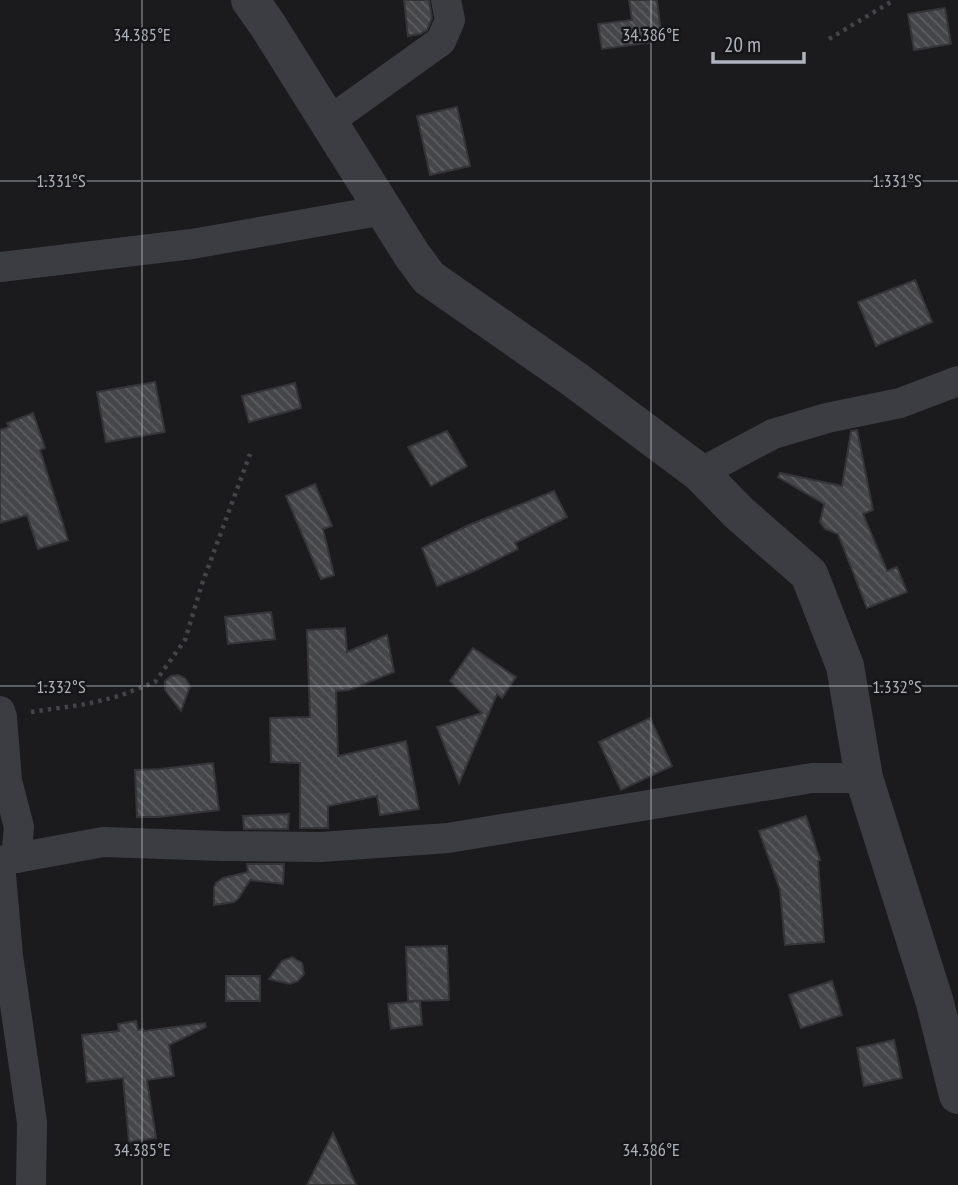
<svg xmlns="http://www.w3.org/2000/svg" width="958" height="1185" font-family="'PT Sans Narrow',sans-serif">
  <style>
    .building { fill: url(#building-back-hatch); stroke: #353539; stroke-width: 2 }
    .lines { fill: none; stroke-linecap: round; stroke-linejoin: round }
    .path { stroke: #424449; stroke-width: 4.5; stroke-dasharray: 3.5 5; stroke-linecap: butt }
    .minor { stroke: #3c3d42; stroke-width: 30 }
    .tertiary { stroke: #3c3d42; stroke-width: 38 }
    .ticks { fill: none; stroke: #aeb3bd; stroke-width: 2; stroke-opacity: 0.45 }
    .ticks-label { font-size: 18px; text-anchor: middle; fill: #aeb3bd; stroke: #161618; stroke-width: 5; stroke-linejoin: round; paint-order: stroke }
  </style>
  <defs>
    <pattern id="building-back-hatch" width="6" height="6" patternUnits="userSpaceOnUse" patternTransform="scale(1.75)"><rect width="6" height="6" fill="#45464a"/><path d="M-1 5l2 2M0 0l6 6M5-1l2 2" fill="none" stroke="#5d5e62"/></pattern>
  </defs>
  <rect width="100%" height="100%" fill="#1b1b1d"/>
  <g class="building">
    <polygon points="404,0 429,0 432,18 427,30 420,34 408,36"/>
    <polygon points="629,0 657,0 662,41 602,49 598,24 632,20"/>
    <polygon points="945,8 951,44 914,50 908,14"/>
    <polygon points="457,107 470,166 430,175 417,116"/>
    <polygon points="915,280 932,322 876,346 858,302"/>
    <polygon points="155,382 165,432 106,442 97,392"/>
    <polygon points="295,383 301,408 249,422 242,396"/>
    <polygon points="33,413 45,448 40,450 68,540 38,549 27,515 0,523 0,430 9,427 7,423"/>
    <polygon points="857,430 873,510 863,514 887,571 897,567 907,592 867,608 838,534 825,529 820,522 824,504 778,477 780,473 842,486 851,431"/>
    <polygon points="447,431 467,466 431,486 408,447"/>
    <polygon points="315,484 332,526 323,529 334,575 321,579 286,496"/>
    <polygon points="554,491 567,517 515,543 518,549 474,571 437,586 422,548 469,525"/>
    <polygon points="271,612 275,639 228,644 225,617"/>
    <polygon points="345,628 347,652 387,635 394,672 349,690 336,691 338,756 406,741 419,809 380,815 377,796 328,806 328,828 300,828 300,763 271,762 270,718 310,717 307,630"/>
    <polygon points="473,648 516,677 502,698 497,694 459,783 437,727 482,713 450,681"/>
    <polygon points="178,675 185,678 190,686 181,711 165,690 165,681 171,676"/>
    <polygon points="650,718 672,766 621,790 599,742"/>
    <polygon points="213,763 219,810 159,817 137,817 135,770 160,769"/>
    <polygon points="289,814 288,829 244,829 243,816"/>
    <polygon points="806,816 820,860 818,861 824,942 785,945 780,890 759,831"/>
    <polygon points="247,864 284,864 283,884 250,880 238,899 234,902 214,905 214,887 216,883 223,878 248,872"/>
    <polygon points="447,946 449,1000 408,1001 406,947"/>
    <polygon points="292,957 302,963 304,974 298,981 290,984 269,979 282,961"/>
    <rect x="226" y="976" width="34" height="25"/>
    <polygon points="832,981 842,1015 801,1028 789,995"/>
    <polygon points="420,1001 422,1025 391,1029 388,1004"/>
    <polygon points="136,1021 138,1030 143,1029 144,1031 205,1023 206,1027 169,1045 174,1076 147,1080 156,1138 129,1142 123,1078 87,1082 82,1035 119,1031 118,1024"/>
    <polygon points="894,1040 902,1078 864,1086 857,1048"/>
    <polygon points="333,1133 356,1185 307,1185"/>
  </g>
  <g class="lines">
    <g class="path">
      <polyline points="829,39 894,0"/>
      <polyline points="31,712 87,704 119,696 155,682 185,640 202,584 250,454"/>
    </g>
    <g class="minor">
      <polyline points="328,122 441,41 450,20 446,0"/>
      <polyline points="0,267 192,244 384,210"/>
      <polyline points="700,473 773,434 827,418 900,403 958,381"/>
      <polyline points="0,711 2,717 7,781 19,827 16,858"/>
      <polyline points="0,861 103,842 222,846 321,847 448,838 812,778 864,778"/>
      <polyline points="0,863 8,956 32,1122 31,1185"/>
    </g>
    <polyline class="tertiary" points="250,0 267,24 412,255 429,278 574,379 700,473 739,513 809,574 845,666 864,778 935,1003 958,1095"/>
  </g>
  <path class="ticks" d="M142,0V1185M651,0V1185M0,181H958M0,686H958"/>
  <g class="ticks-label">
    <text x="142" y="41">34.385°E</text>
    <text x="651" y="41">34.386°E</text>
    <text x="61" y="187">1.331°S</text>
    <text x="897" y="187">1.331°S</text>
    <text x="61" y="693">1.332°S</text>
    <text x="897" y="693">1.332°S</text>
    <text x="142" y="1156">34.385°E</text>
    <text x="651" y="1156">34.386°E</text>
  </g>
  <path d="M713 52v10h91v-10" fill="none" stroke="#aeb3bd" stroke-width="3.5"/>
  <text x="724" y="52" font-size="21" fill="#aeb3bd" stroke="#161618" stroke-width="5" paint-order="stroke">20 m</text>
</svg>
